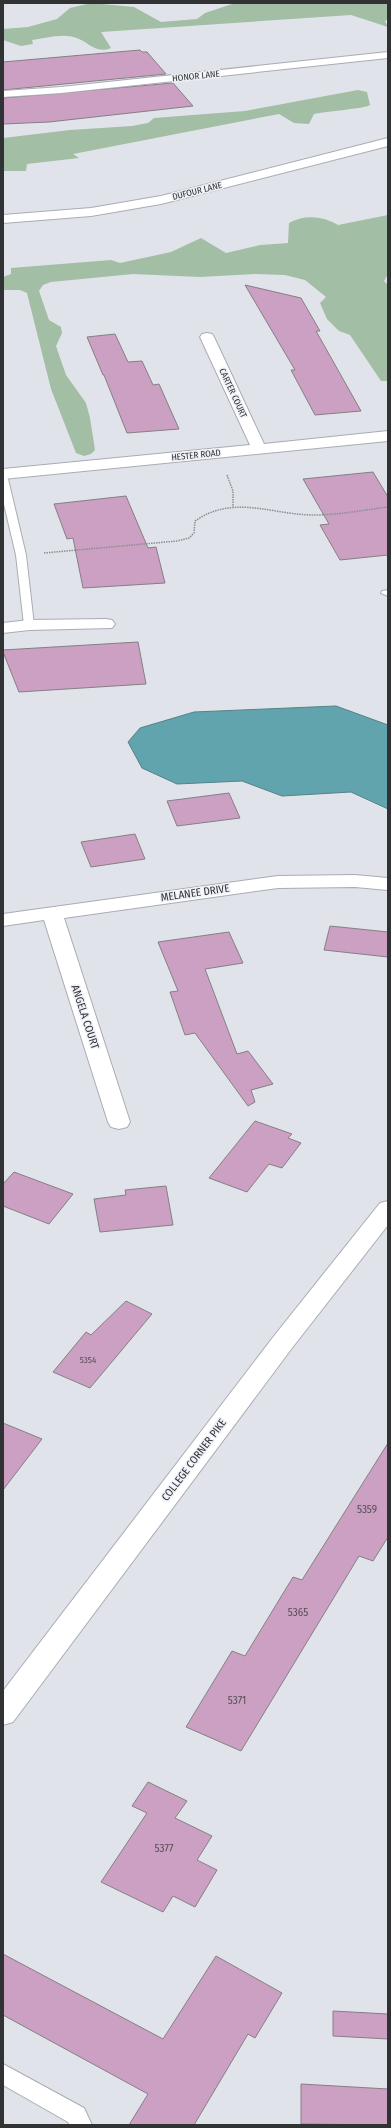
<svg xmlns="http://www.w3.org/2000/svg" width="391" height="2128" font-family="'Fira Sans Condensed',sans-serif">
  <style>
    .green { fill: #a2bea4 }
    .water { fill: #62a4ad; stroke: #538289 }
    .building { fill: #cca0c2; stroke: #857f83 }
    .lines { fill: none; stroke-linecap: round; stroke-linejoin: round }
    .lane-casing { stroke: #aaacb3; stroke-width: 2 }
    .street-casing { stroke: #aaacb3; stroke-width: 2 }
    .highway-casing { stroke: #aaacb3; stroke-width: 2 }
    .path { stroke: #8d8e93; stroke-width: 1.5; stroke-dasharray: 1.5 1; stroke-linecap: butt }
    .lane { fill: #fff; fill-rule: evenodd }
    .street { fill: #fff; fill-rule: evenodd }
    .highway { fill: #fff; fill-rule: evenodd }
    .labels { text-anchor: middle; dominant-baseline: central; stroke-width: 3; stroke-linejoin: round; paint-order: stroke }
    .far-street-label { font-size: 9px; fill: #313234; stroke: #eef0f7 }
    .number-label { font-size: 9px; fill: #584e58 }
    .street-label { font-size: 11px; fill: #313234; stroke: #eef0f7 }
    .near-number-label { font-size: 11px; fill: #584e58 }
  </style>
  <rect width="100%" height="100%" fill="#e1e3ea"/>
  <g class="green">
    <path d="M91,3L134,7L161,22L197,19L205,13L235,3H388V19L385,21L388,27L351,15L101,32L111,48C98,54 90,44 79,39C65,32 47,38 32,40L33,44L21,46L3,40V29L28,27L57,19L70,8Z"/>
    <path d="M358,90L367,92L370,105C364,109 326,111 314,114L309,124L294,123L279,114L73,154L79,158L27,164L26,171H3V138L70,130L132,126L148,123L154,118L245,111Z"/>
    <path d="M388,215V274L384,281L388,285V381H381L350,335L339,331L327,319L320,303L326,297L305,280L285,275L255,274L200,277L133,274L51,282L43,285L39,291L49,320L61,327L62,333L56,346L66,375L86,403L90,418L95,450L91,454L84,456L76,453L51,389L27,293L20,290H3V277L11,274V268L111,260L120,263L171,252L201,238L226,253L260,245L288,243L289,223C304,214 324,216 338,225Z"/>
  </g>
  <polygon class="water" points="336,706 388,725 388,809 351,792 282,796 242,781 177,784 142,768 128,742 140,728 194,712"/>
  <g class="building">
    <polygon points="140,50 142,52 147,52 166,74 3,90 3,62"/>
    <polygon points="173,83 193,106 49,122 3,124 3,98"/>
    <polygon points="245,285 301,298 320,331 316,331 361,411 315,415 291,370 295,370"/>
    <polygon points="115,334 128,362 142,361 153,385 159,384 179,429 127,433 104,375 103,375 87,337"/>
    <polygon points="373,472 388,497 388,555 340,560 320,525 329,524 303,479"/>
    <polygon points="126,496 148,548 156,547 165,583 83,588 73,538 67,539 54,504"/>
    <polygon points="138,642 146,684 19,692 3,652 3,650"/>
    <polygon points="229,793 240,818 177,826 167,801"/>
    <polygon points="135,834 145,859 91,867 81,842"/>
    <polygon points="330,926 388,932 388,957 324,950"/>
    <polygon points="229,932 243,963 205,969 237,1054 248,1051 273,1084 251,1090 255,1102 248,1106 195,1033 185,1035 170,992 178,991 158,942"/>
    <polygon points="255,1121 292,1134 288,1138 301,1143 282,1168 269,1164 247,1192 209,1178"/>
    <polygon points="14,1172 73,1194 49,1224 3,1206 3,1184"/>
    <polygon points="166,1186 173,1225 100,1232 94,1199 126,1195 125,1190"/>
    <polygon points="126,1301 152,1314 90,1388 53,1372 86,1332 91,1335"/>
    <polygon points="3,1423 42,1439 3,1490"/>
    <polygon points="388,1443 388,1537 373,1561 359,1556 241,1751 186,1727 232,1651 245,1656 293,1577 302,1580"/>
    <polygon points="148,1782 187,1801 175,1818 212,1836 197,1860 217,1870 195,1907 173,1896 163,1912 101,1882 147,1813 132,1806"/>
    <polygon points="3,1954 163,2039 216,1956 282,1993 255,2038 248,2034 194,2125 129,2125 148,2094 3,2015"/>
    <polygon points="333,2011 388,2014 388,2039 333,2036"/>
    <polygon points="301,2084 388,2089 388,2125 301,2124"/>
  </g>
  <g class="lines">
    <g class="lane-casing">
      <g id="lane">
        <polygon points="3,476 8,479 26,555 34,625 29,628 24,625 16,555 3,500"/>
        <polygon points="388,590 388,596 381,593 382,591"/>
        <polygon points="3,2064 84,2108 92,2125 70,2125 68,2122 3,2085"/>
      </g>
    </g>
    <g class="street-casing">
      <g id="street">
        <polygon points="388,52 388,58 61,93 3,97 3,91 61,87"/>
        <polygon points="388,138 388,146 161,204 91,216 3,223 3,215 91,208 161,196"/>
        <polygon points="207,333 212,334 214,337 264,444 388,431 388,441 3,479 3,469 250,445 200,337 202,334"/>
        <polygon points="106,619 112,620 115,624 112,628 29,630 3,633 3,623 29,620"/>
        <polygon points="355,875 388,878 388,890 355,887 278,888 64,918 130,1122 127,1127 119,1129 111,1127 108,1122 44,920 3,926 3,914 278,876"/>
      </g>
    </g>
    <g class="highway-casing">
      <polygon id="highway" points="388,1201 388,1225 292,1348 13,1722 3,1725 3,1691 274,1336 380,1203"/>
    </g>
    <g class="path">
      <polyline points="227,475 233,491 233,507"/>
      <path d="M44,553L177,541L189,538L194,533L195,521C234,494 272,515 314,515C339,515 364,510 388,507"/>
    </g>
    <use href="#lane" class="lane"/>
    <use href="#street" class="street"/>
    <use href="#highway" class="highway"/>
  </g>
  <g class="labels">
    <g class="far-street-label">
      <text transform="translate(196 76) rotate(-6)">HONOR LANE</text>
      <text transform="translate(197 191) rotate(-14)">DUFOUR LANE</text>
      <text transform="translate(233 393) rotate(65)">CARTER COURT</text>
      <text transform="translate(196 455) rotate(-6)">HESTER ROAD</text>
    </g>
    <g class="number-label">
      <text x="88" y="1360">5354</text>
    </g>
    <g class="street-label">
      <text transform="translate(195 893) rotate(-8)">MELANEE DRIVE</text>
      <text transform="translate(85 1017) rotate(72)">ANGELA COURT</text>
      <text transform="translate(194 1460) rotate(-53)">COLLEGE CORNER PIKE</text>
    </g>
    <g class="near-number-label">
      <text x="367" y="1509">5359</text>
      <text x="298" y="1612">5365</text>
      <text x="237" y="1700">5371</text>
      <text x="164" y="1848">5377</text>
    </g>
  </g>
  <rect width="391" height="2128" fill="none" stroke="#313234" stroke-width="8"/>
</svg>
